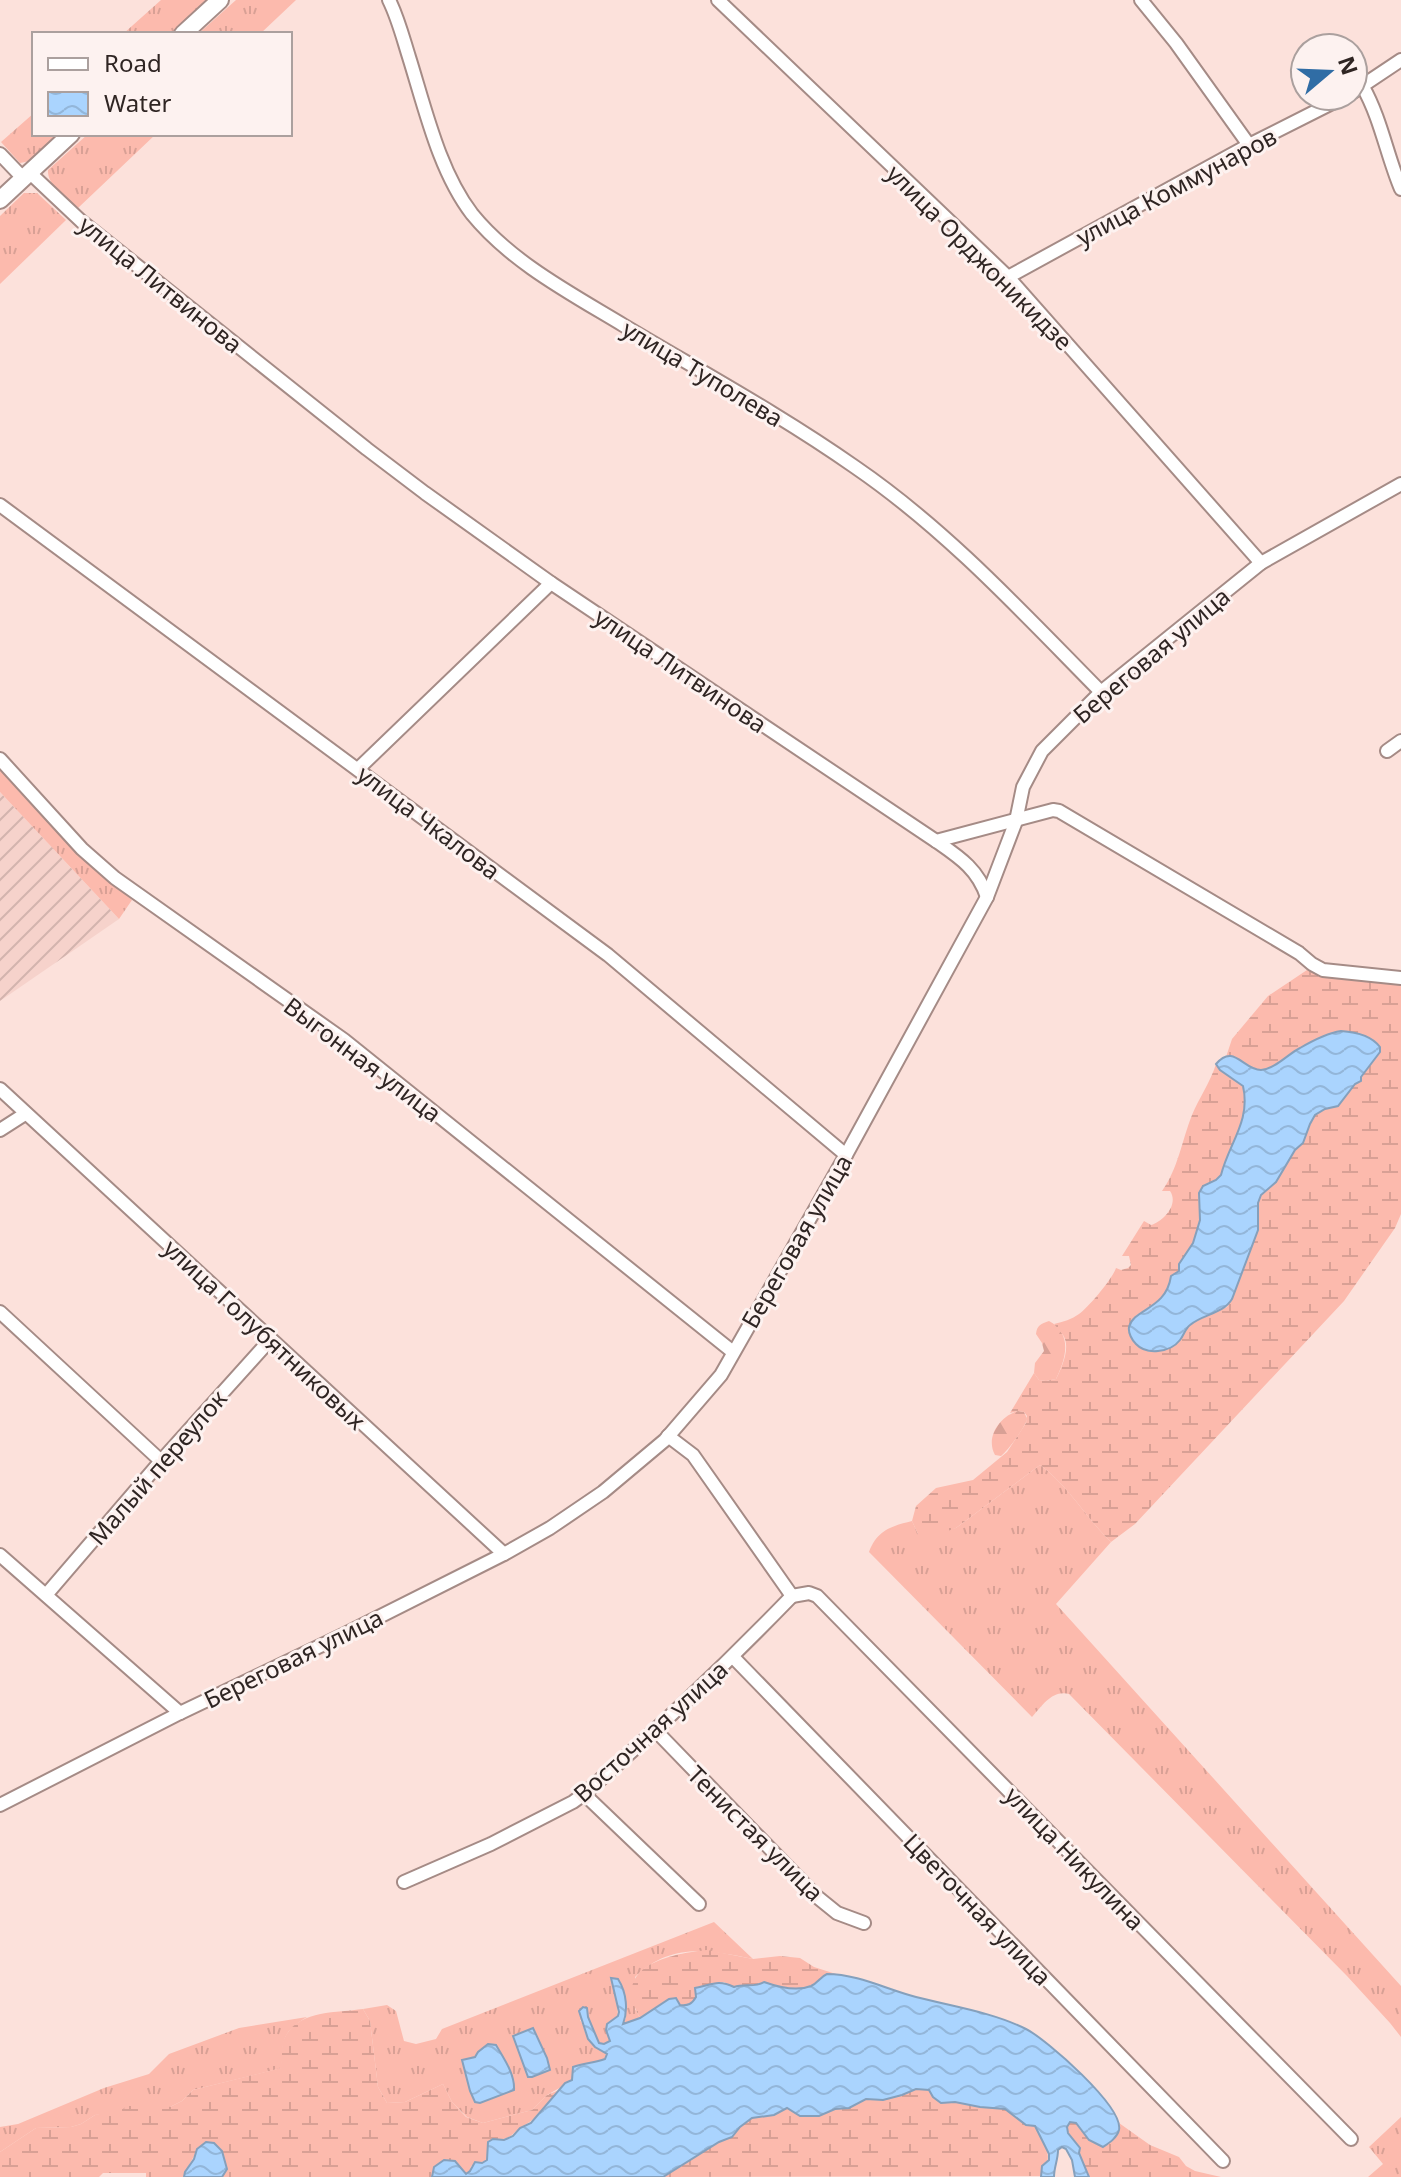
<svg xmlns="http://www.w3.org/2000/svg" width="1401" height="2177" font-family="'Noto Sans',sans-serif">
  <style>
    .industrial { fill: url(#industrial-furrows) }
    .grass { fill: url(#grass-tufts) }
    .forest { fill: url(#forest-firs) }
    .wetland { fill: url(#wetland-marsh) }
    .water { fill: url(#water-waves); stroke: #85a0bc; stroke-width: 2 }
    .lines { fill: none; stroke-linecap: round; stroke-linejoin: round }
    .street-casing { stroke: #a58b86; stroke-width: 16 }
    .secondary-casing { stroke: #a58b86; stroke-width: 20 }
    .street { stroke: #fff; stroke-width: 12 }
    .secondary { stroke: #fff; stroke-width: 16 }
    .labels { text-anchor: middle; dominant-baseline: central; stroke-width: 6; stroke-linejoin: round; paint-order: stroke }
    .street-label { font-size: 24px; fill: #2f2523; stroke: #fdf2f0 }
  </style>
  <defs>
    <pattern id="industrial-furrows" width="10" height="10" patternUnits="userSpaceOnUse" patternTransform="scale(2)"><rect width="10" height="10" fill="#f6d2cb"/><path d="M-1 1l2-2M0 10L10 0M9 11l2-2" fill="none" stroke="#d3b4ae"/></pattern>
    <pattern id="grass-tufts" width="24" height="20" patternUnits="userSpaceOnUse" patternTransform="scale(2)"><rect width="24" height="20" fill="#fcbaad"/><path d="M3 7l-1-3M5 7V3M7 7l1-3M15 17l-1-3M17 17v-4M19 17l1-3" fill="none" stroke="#d8a095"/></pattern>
    <pattern id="forest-firs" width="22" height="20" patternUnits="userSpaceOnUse" patternTransform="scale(2)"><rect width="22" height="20" fill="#fcbaad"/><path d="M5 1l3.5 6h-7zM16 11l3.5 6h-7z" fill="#d8a095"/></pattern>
    <pattern id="wetland-marsh" width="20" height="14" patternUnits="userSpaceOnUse" patternTransform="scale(2)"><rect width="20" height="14" fill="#fcbaad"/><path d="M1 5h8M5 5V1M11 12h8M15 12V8" fill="none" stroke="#d8a095"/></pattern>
    <pattern id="water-waves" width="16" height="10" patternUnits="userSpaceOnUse" patternTransform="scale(2)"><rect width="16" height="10" fill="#aad4fe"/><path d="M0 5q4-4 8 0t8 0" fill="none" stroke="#93b6d9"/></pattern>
  </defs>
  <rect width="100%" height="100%" fill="#fce1db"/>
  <polygon class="industrial" points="0,792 119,919 0,1001"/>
  <g class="grass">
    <polygon points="161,0 208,0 171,34 123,34"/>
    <polygon points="236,0 296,0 260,34 198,34"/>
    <polygon points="34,113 34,134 60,134 30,161 20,163 1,142"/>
    <path d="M88,134H156L78,208C67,198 47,186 48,170Z"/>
    <polygon points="24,193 37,193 66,220 0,284 0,216"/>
    <polygon points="0,769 77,853 132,900 119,919 0,792"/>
    <path d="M1040,1465C1068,1485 1086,1518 1111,1542L1056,1604L1401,1986V2037L1390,2023L1347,1976L1069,1694C1052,1690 1043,1705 1032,1717L869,1552C877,1530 892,1526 912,1521L918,1534L956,1528Z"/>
    <path d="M714,1922L753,1959C709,1950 671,1942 635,1977V2009L640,2018L622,2025L626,2018L617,2004L618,2016L610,2021L606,2030L611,2041L604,2044L599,2043C594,2036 592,2025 588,2017L580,2020C583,2024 584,2028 585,2032C589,2043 599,2047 607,2054L605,2060L574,2067L572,2081L547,2095L532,2110L483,2123L467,2117L452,2102L443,2084L405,2102L387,2103L378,2087L370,2021L363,2009L387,2005L396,2011L404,2041L416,2044L436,2039L442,2029Z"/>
    <path d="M307,2017C282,2032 282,2040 282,2068L193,2090L182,2101L170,2107L95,2115L81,2124L71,2127L36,2128L0,2152V2127L18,2124L104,2088L149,2074L169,2054L239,2028Z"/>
    <polygon points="1401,2117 1401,2177 1368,2177 1383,2164 1369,2147"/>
  </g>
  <g class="forest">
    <path d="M1049,1321C1073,1334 1066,1359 1056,1379L1046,1381L1039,1380L1034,1373L1035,1363L1044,1351L1042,1343L1036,1334C1037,1325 1041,1324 1049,1321Z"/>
    <path d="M1018,1411L1024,1412C1025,1415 1027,1417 1027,1419C1026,1426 1007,1452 1001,1456L995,1455C985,1437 1000,1416 1018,1411Z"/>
  </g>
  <g class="wetland">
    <path d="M1307,970L1323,976L1401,985V1214L1395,1228L1344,1301L1135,1524L1111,1542C1086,1518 1068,1485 1040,1465L956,1528L934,1536L918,1534L912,1521L916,1506L936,1488L973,1480L1007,1452L1026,1423L1027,1416L1024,1412L1018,1411L1010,1413L1034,1373L1039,1380L1046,1381L1056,1379C1062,1367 1071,1347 1063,1335C1060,1331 1057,1328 1054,1324C1063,1322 1072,1319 1079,1314C1088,1308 1113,1278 1116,1268L1121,1270L1128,1268L1131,1265L1129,1256H1122L1144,1221L1151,1225C1164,1221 1179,1204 1170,1191H1162C1178,1169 1182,1140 1192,1115C1199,1098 1210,1083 1216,1064L1220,1070L1243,1086C1245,1093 1246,1104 1246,1111C1246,1117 1225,1170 1221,1176C1218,1180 1214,1181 1210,1182L1193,1243L1179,1264V1272L1161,1299L1136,1316L1130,1335L1136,1344L1149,1352L1172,1346L1178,1342L1190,1324L1227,1307L1232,1299L1258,1230V1203L1261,1195L1276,1182L1295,1150L1303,1143L1310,1124L1315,1115L1325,1109L1338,1106L1355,1084L1361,1081V1077L1380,1051V1047L1334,1032C1323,1037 1310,1042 1300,1048C1288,1054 1274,1069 1260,1070C1247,1070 1240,1056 1226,1057L1232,1039L1268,996Z"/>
    <path d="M707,1950L753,1959L780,1956L800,1958L814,1967L836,1974C820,1974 824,1980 812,1985C797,1993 779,1987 764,1982C755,1987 744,1983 734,1987L724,1982L695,1988L696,1997C691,2004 687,2006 679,2005L676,1998L640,2018C610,1966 669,1954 707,1950Z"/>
    <path d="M363,2009L370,2021L378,2087L387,2103L405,2102L443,2084L452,2102L466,2117L483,2123L532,2110L547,2095L559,2090C546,2108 541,2115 522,2127C509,2135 511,2141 493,2139L487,2150V2160L471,2166L470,2171L466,2175L455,2161L434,2167L432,2177H222L227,2169L222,2151L197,2149C194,2159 186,2167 184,2177H146V2173H103L99,2177H0V2152L36,2128L71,2127L81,2124L95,2115L157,2101L170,2107L182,2101L193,2090L281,2068C282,2060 281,2050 283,2042C294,2010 334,2013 363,2009Z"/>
    <path d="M916,2089L929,2090L933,2097L941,2103L955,2102L980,2107L1005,2109L1026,2125L1036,2126C1046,2149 1053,2151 1043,2176L663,2177L719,2142L732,2137L740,2127L753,2117L774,2115L787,2108L800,2116H819L835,2109L849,2108L866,2099L883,2100L902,2095Z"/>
    <polygon points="1071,2122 1076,2123 1081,2131 1120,2128 1119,2123 1150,2145 1179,2157 1186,2166 1195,2171 1221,2177 1089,2177 1079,2153 1080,2148 1068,2133 1067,2127"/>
  </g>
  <g class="water">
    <path d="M1341,1031C1356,1032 1371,1035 1380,1047V1052L1361,1077V1081L1355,1084L1338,1106L1325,1109L1315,1115L1310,1124L1303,1143L1295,1150L1276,1182L1261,1195L1258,1203V1230L1232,1299C1223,1314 1203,1314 1190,1325C1185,1329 1184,1335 1180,1340C1170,1353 1146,1355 1136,1344C1132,1340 1128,1333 1129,1327C1134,1308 1166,1310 1171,1276L1179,1271V1264L1193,1243L1200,1220L1199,1193L1203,1186L1216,1180L1221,1175C1229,1143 1251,1121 1243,1086L1220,1070L1216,1064C1234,1043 1243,1070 1261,1070C1275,1069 1288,1054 1300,1048C1312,1041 1328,1033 1341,1031Z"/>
    <path d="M827,1974C855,1974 882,1987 909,1995C948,2006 990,2011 1026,2029C1046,2039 1124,2107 1119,2130C1117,2138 1109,2143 1103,2147L1089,2140L1076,2123L1070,2122L1067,2127L1068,2133L1080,2148L1079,2153L1089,2177H1075L1072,2160L1066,2149L1062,2147L1058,2150C1058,2160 1054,2167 1054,2177H1041L1042,2166L1049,2160V2154L1035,2126L1026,2125L1005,2109L980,2107L955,2102L941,2103L933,2097L929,2090L916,2089L902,2095L883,2100L866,2099L849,2108L835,2109L819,2116H800L787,2108L774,2115L752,2118L740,2127L732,2137L719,2142L663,2177H432L434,2167L444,2160L455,2161L466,2174L470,2171L475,2162L482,2163L487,2160L488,2142L493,2139L504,2140L513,2136L520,2128L531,2123L565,2083L572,2080L573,2067C584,2063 594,2063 605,2059L607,2054L595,2047L588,2039L579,2011L583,2007L587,2008L588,2017L599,2043L604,2044L610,2041L606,2030L607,2024L618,2016L619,2012L611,1978L618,1979C627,1993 628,2011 623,2024L640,2018L669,1999L676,1998L680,2005C688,2006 692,2004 696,1997L695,1988C711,1985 718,1979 734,1987C744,1983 755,1988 764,1982C778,1987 796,1992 811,1986C818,1983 820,1977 827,1974Z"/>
    <polygon points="533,2028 547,2058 550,2070 532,2077 528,2077 513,2036"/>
    <path d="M488,2044L496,2045C504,2059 515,2074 514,2090L480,2103L475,2102L470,2091L462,2060L475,2057L478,2052Z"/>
    <polygon points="206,2142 214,2143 222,2151 227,2169 222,2177 184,2177 185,2172 194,2159 197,2149"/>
  </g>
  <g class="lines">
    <g class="street-casing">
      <g id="street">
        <path d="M389,0C398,18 403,38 409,57C425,108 439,171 472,214C511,262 570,293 623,325C700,371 781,415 855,467C947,530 1023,613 1101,692"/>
        <polyline points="718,0 1008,277 1261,563"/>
        <polyline points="1141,0 1176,43 1249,145"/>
        <path d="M1363,87C1381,119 1387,156 1401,189"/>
        <polyline points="1353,92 1401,60"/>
        <polyline points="0,154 23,178"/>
        <polyline points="29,172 81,221 367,449 425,493 551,583 936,841 1053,810 1059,811 1299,953 1312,964 1323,970 1401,978"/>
        <polyline points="1008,277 1249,145 1346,96"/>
        <polyline points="0,505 608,955 846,1155"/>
        <polyline points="1387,751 1401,741"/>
        <polyline points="0,759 82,849 115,878 344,1040 733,1352"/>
        <polyline points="358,769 551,583"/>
        <path d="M936,841C959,857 978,869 987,897"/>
        <polyline points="0,1089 504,1554"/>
        <polyline points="0,1130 25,1114"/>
        <polyline points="0,1312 161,1461"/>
        <polyline points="668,1436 693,1455 792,1596"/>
        <polyline points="0,1555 180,1713"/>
        <polyline points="46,1595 161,1461 270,1340"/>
        <polyline points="792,1596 809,1593 817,1596 1351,2139"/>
        <polyline points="733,1657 1223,2161"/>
        <polyline points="656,1731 816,1896 837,1913 864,1923"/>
        <polyline points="584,1794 699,1904"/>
        <polyline points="0,1805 180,1713 343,1635 504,1554 550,1528 603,1492 665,1440 721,1375 846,1155 987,897 1016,821 1023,787 1042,751 1101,692 1261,563 1401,484"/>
        <path d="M404,1882L491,1844L573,1802L584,1794C656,1731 725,1665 792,1596"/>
      </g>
    </g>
    <g class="secondary-casing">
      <g id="secondary">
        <polyline points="183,34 220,0"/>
        <polyline points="0,200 71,134"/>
      </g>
    </g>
    <use href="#street" class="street"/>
    <use href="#secondary" class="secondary"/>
  </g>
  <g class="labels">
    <g class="street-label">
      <text transform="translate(1176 186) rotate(-28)">улица Коммунаров</text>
      <text transform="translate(980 257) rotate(45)">улица Орджоникидзе</text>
      <text transform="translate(161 284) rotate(39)">улица Литвинова</text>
      <text transform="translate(703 373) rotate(31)">улица Туполева</text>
      <text transform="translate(1151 655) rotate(-40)">Береговая улица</text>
      <text transform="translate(681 670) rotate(34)">улица Литвинова</text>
      <text transform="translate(429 822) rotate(37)">улица Чкалова</text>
      <text transform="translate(363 1059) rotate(37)">Выгонная улица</text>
      <text transform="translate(796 1241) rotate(-60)">Береговая улица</text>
      <text transform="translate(265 1334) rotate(43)">улица Голубятниковых</text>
      <text transform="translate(157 1467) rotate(-49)">Малый переулок</text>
      <text transform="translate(293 1658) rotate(-26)">Береговая улица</text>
      <text transform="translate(650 1731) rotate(-42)">Восточная улица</text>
      <text transform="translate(756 1833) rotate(45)">Тенистая улица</text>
      <text transform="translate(1075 1858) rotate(46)">улица Никулина</text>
      <text transform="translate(978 1909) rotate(46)">Цветочная улица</text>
    </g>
  </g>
  <rect x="32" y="32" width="260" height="104" fill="#fdf2f0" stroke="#aba09e" stroke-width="2"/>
  <rect x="48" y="58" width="40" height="12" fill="#ffffff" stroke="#aba09e" stroke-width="2"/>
  <text x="104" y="72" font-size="24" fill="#2f2523">Road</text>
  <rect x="48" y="92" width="40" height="24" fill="url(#water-waves)" stroke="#aba09e" stroke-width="2"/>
  <text x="104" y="112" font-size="24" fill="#2f2523">Water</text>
  <g transform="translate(1329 72) rotate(71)"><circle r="38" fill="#fdf2f0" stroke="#aba09e" stroke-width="2"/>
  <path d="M0-6L14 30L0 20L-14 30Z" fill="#306da5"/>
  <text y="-12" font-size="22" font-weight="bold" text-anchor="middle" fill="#2f2523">N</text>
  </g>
</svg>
